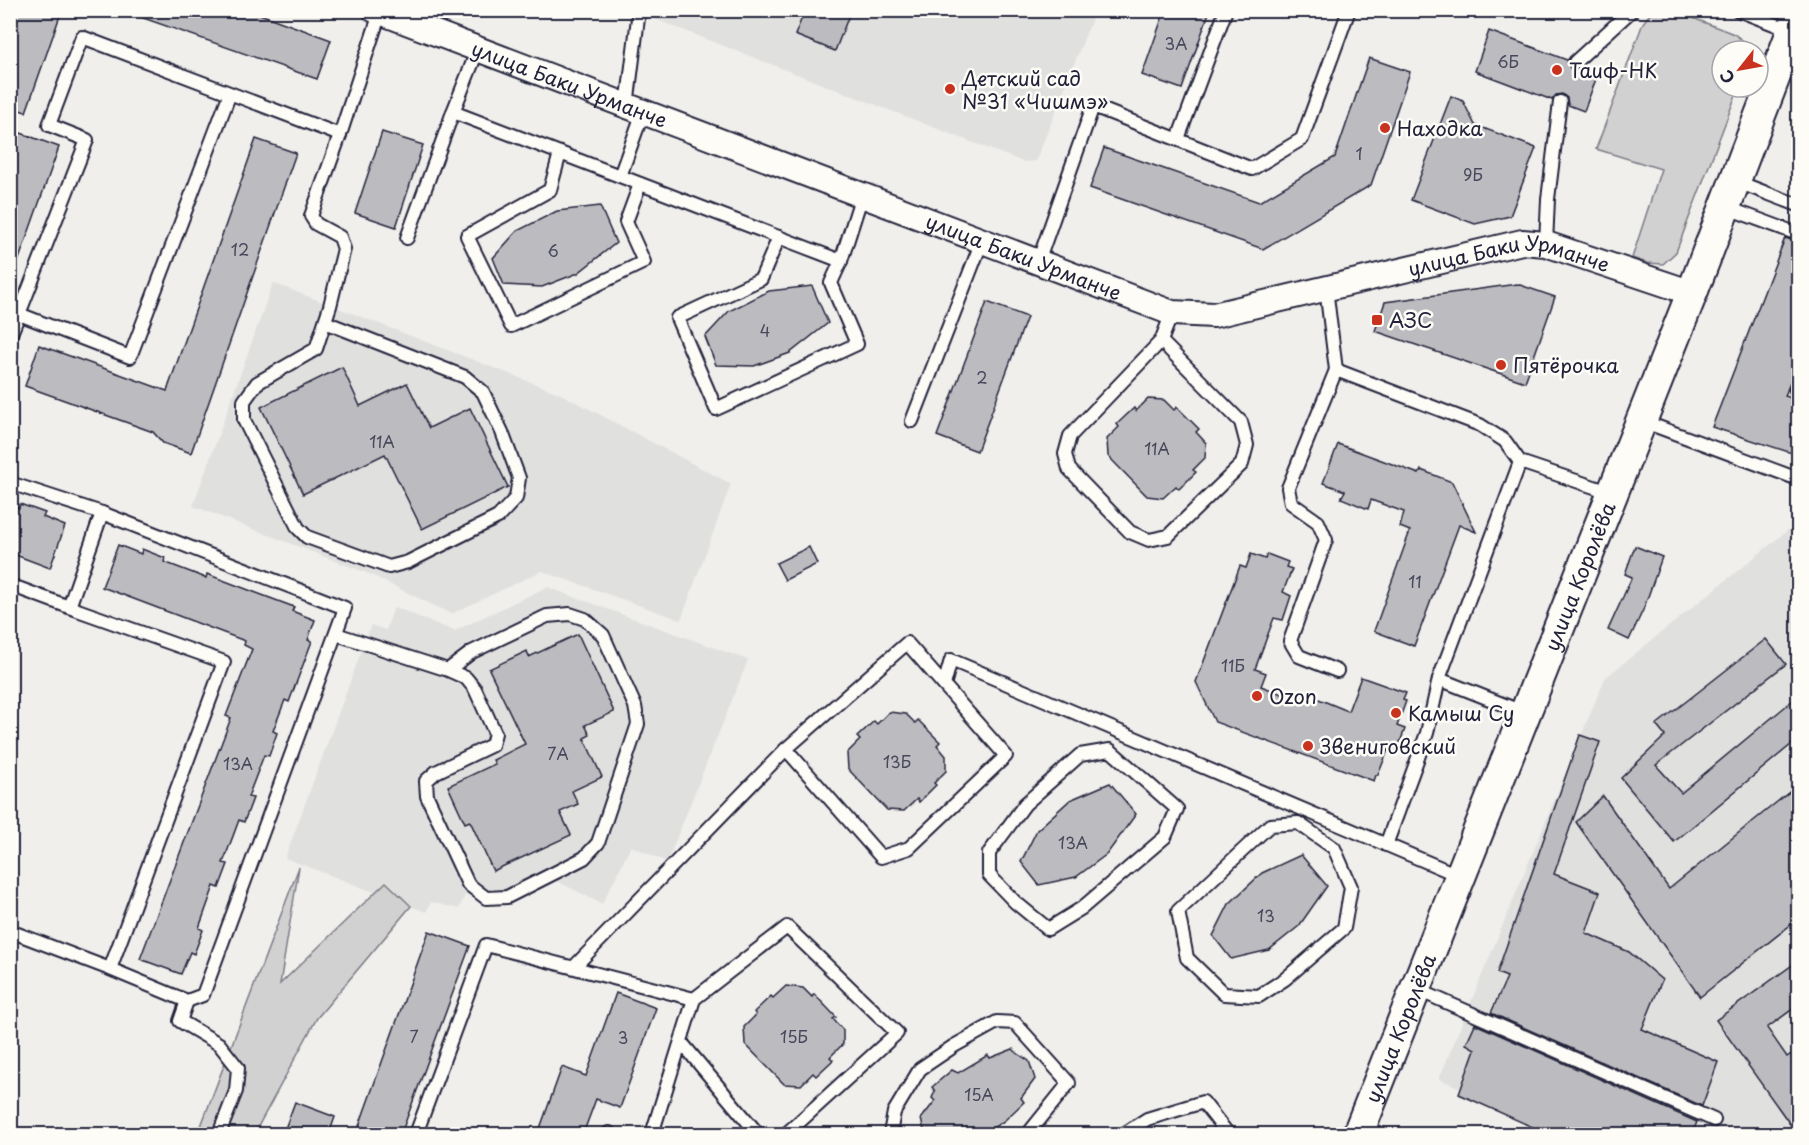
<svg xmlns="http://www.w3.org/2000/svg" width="1809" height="1145" font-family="'Playpen Sans',sans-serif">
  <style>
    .built { fill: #e0e0df }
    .green { fill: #d2d1d1; stroke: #7a7a86; stroke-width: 1.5 }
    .building { fill: #bcbcc0; stroke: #22223b; stroke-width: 1.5 }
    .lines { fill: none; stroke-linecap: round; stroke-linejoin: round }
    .service-casing { stroke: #22223b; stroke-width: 16 }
    .minor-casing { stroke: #22223b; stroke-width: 28 }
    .tertiary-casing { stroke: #22223b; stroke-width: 34 }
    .service { stroke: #fdfcf7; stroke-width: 12 }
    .minor { stroke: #fdfcf7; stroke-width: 24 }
    .tertiary { stroke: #fdfcf7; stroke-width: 30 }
    .poi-dot { fill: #c8321e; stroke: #fdfcf7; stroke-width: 2 }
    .labels { text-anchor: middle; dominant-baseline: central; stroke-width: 5; stroke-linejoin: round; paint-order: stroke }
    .number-label { font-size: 16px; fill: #48485c }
    .poi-label { font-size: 20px; fill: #22223b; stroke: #fdfcf7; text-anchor: start }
    .street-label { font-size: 20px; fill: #22223b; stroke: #fdfcf7 }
  </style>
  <rect width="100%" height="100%" fill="#f0efec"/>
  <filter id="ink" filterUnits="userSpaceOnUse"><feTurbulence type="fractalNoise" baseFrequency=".0167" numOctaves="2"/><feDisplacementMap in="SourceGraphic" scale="12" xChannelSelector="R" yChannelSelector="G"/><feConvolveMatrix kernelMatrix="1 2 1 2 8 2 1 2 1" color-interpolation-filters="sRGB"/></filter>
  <g filter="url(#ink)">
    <g class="built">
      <polygon points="655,10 1095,11 1036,161 1023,162 652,18"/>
      <polygon points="273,283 559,393 731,484 681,620 542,571 451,614 369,574 193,506"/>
      <polygon points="1798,522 1798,1134 1569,1134 1439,1079 1605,678"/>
      <polygon points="547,587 748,660 667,862 631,846 602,904 551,878 506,903 465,895 459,909 431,902 426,912 285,858 371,625 386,630 394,607 454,631"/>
    </g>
    <g class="green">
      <polygon points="1652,11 1675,11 1734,34 1746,43 1747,51 1722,51 1722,87 1739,87 1676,252 1663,264 1647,263 1632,258 1661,169 1596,149 1643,23"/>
      <polygon points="299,867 280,984 386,882 411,906 317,1018 254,1134 198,1134"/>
    </g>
    <g class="building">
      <polygon points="15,10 62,10 26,112 10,107 10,23"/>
      <polygon points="129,10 249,10 331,40 317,79 129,13"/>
      <polygon points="805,10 851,10 835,51 795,35"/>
      <polygon points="1165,10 1210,10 1182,89 1142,75"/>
      <polygon points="1489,31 1567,60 1567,64 1572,70 1577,70 1583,66 1599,71 1584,111 1568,105 1567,98 1562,94 1556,95 1552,100 1475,71"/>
      <polygon points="1369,58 1410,72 1371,185 1263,249 1090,188 1104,148 1259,202 1335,157"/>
      <polygon points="1451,96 1463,101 1475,125 1536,148 1510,216 1475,224 1411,200"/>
      <polygon points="18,132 59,147 13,276 10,275 10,154"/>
      <polygon points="382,132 423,145 396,227 355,213"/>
      <polygon points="256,139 296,153 191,453 163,443 153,432 25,386 39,345 167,391"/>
      <polygon points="600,206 616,243 578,273 542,287 504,285 493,258 517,231 557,211"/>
      <polygon points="1785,238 1798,242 1798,360 1785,396 1798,400 1798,455 1712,427"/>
      <polygon points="1517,284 1555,297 1525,382 1375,331 1385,302"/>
      <polygon points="812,286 828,323 790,353 754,366 716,365 705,337 729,311 769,291"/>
      <polygon points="987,302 1027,317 977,451 937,436"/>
      <polygon points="342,367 360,406 407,383 429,428 470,408 508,487 422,529 385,454 303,494 261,407"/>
      <polygon points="1148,399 1164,400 1174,410 1177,407 1199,429 1196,432 1206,443 1205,458 1193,470 1196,472 1179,489 1176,486 1163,498 1147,496 1108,456 1107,439 1119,427 1117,424 1134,408 1136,411"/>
      <polygon points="1338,444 1419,474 1421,470 1452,482 1476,532 1459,525 1414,646 1374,631 1410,531 1400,527 1404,512 1371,500 1368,509 1341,498 1345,491 1323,483"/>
      <polygon points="20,504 45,513 43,517 65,526 50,568 10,553 10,505 19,508"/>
      <polygon points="118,545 141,554 142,549 165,558 164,562 206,578 207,574 254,592 294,607 292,611 315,620 308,640 312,641 289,702 285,700 273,731 277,733 269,756 264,755 248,797 253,798 244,822 239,820 223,863 228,864 219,888 214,886 199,928 203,930 194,954 190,952 181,974 140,959 231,718 226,716 252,649 244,645 245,641 102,587"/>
      <polygon points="1635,546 1662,557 1644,608 1629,640 1608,630 1632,577 1625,574"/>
      <polygon points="809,547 817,564 785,580 776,563"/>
      <polygon points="1251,554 1265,559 1267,554 1288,562 1286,567 1292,569 1283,592 1291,596 1283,620 1274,618 1255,669 1266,673 1261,686 1295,699 1299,691 1348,711 1361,677 1406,693 1403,700 1406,701 1397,726 1405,729 1396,753 1388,750 1378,775 1376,775 1374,781 1215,722 1196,682 1240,566 1246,568"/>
      <polygon points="578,634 614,712 585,725 590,735 584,738 602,777 572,791 578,804 560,812 571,835 493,871 470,821 465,823 448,786 495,764 493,760 525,744 489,669 527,651 529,657"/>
      <polygon points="1766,639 1786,664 1656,765 1681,793 1798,696 1798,739 1674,842 1621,778 1665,736 1656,725"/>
      <polygon points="889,712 906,714 915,723 918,720 940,742 937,745 946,756 946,771 934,783 936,785 919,802 917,799 904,811 887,810 848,769 847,753 860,740 857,737 874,721 877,724"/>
      <polygon points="1580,735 1600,742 1554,874 1600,892 1586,933 1629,952 1662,980 1642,1029 1718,1062 1702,1106 1491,1013 1507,977 1497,973"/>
      <polygon points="1110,783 1136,814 1107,854 1076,877 1039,885 1021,862 1037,830 1070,800"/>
      <polygon points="1798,785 1798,919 1700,997 1576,822 1603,796 1669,889"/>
      <polygon points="1301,855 1327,886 1299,926 1269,950 1231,959 1213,936 1229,904 1262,873"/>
      <polygon points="429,931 470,946 401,1134 383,1134 359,1126"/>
      <polygon points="1798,961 1798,1005 1767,1028 1787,1057 1798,1049 1798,1134 1797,1134 1716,1020"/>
      <polygon points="786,986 803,988 812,997 814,994 836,1017 833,1019 843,1030 843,1044 830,1057 833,1060 816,1076 813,1073 801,1085 784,1084 745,1044 744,1027 756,1015 754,1012 771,996 773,998"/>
      <polygon points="616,993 656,1008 620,1108 596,1099 583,1134 538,1134 562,1067 586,1076"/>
      <polygon points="1475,1024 1697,1122 1692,1134 1548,1134 1459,1094 1475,1049 1466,1044"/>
      <polygon points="1013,1049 1017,1053 1029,1061 1035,1079 1021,1098 1024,1102 1004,1121 983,1134 925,1134 921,1119 935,1101 932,1098 935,1091 932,1087 952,1070 958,1073 988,1055 990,1058"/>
      <polygon points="295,1102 335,1117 329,1134 283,1134"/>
    </g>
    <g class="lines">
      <g class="service-casing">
        <g id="service">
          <polyline points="1738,10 1792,31"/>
          <polyline points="478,49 453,112 841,261 862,195"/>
          <polyline points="1575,62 1632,10"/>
          <polyline points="230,93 130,357 19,314 87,140 49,125 82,37 340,135 381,10"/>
          <polyline points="627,106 639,10"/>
          <polyline points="1178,139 1226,10"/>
          <polyline points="560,153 550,190 467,236 511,326 644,262 626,222 640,184"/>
          <polyline points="620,176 643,112"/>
          <polyline points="1735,181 1798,205"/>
          <polyline points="1725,207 1798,234"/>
          <polyline points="779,237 761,279 677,318 716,409 857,344 831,283 841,261"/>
          <polyline points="407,238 453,112"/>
          <polyline points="1546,244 1548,199 1560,102"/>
          <polyline points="1038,262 1093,106 1252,169 1302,139 1349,10"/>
          <polyline points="1326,288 1336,370"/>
          <polyline points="325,322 465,377 483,392 502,432 519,478 516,498 498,517 408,562 389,567 307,537 298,528 244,420 244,401 257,383 316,349 330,306 344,249 340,237 316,224 311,216 340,135"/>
          <polyline points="10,336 19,314"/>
          <polyline points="1161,341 1241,422 1247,445 1242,464 1168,536 1149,540 1130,532 1069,469 1065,454 1070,436 1161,341 1172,313"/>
          <polyline points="1798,384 1796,390 1798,391"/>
          <polyline points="912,421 982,241"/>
          <polyline points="1642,421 1798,479"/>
          <polyline points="10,483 102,513"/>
          <polyline points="10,585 69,607"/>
          <polyline points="336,634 448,670 472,652 547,616 570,614 585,619 603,635 635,706 638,724 598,843 584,858 507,897 486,898 468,884 427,796 426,781 436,772 492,745 495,733 475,689 466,678 448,670"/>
          <polygon points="907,643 1006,756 909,848 881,857 786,749"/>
          <polyline points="1337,671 1299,656 1290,641 1326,540 1318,522 1291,503 1288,488 1336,370 1480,425 1505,441 1520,462 1612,493"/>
          <polyline points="1439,679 1525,713"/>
          <polyline points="944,685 951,660 1460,876"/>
          <polygon points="1110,750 1177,809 1165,837 1082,908 1048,929 1015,902 989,875 989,853 1025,804 1080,755"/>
          <polygon points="1298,823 1334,848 1351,887 1344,928 1285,979 1259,996 1224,994 1187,958 1178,911 1270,825"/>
          <polyline points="1386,845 1427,733 1439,679 1520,462"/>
          <polyline points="10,931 110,969 187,1001 203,995 345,608 102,513 69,607 224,662 110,969"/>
          <polyline points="574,967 786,749"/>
          <polyline points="1416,989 1714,1120"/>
          <polyline points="694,999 787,927 897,1033 786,1134"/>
          <polyline points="187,1001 180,1021 219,1044 238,1068 236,1091 219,1134"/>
          <polyline points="681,1042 758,1134"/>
          <polyline points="416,1134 486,945 694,999 652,1134"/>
          <polyline points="608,1134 609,1133"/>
          <polyline points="890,1134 894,1112 920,1069 954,1046 997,1022 1015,1023 1069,1083 1028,1134"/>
          <polyline points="1124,1134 1147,1119 1203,1102 1228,1134"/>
        </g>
      </g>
      <g class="minor-casing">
        <g id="minor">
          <path id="s1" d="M375,10L1172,313L1214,315L1522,242L1546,244L1692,293"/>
        </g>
      </g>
      <g class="tertiary-casing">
        <g id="tertiary">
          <path id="s2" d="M1358,1134L1692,293L1798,16"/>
        </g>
      </g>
      <use href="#service" class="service"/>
      <use href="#minor" class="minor"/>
      <use href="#tertiary" class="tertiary"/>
    </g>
  </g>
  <g class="poi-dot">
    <circle cx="1557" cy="70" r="6"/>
    <circle cx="950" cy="89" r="6"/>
    <circle cx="1385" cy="128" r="6"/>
    <rect x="1371" y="314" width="12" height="12" rx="3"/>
    <circle cx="1501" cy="365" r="6"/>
    <circle cx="1257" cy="696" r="6"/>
    <circle cx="1396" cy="713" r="6"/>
    <circle cx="1308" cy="746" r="6"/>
  </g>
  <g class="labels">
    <g class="number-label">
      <text x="1176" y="43">3А</text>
      <text x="1508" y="61">6Б</text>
      <text x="1359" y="153">1</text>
      <text x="1473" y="174">9Б</text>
      <text x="240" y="249">12</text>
      <text x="553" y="250">6</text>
      <text x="765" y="330">4</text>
      <text x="982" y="377">2</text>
      <text x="382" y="441">11А</text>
      <text x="1157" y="448">11А</text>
      <text x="1415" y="581">11</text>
      <text x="1233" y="665">11Б</text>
      <text x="558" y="753">7А</text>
      <text x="897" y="761">13Б</text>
      <text x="238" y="763">13А</text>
      <text x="1073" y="842">13А</text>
      <text x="1266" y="915">13</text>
      <text x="414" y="1036">7</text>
      <text x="794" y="1036">15Б</text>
      <text x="623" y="1037">3</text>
      <text x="979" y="1094">15А</text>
    </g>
    <g class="poi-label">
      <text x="1569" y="70">Таиф-НК</text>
      <text x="962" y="78">Детский сад<tspan x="962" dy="23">№31 «Чишмэ»</tspan></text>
      <text x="1397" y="128">Находка</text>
      <text x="1389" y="320">АЗС</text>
      <text x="1513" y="365">Пятёрочка</text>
      <text x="1269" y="696">Ozon</text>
      <text x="1408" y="713">Камыш Су</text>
      <text x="1320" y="746">Звениговский</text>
    </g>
    <g class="street-label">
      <text stroke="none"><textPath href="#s1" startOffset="208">улица Баки Урманче</textPath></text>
      <text stroke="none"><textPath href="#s1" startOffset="694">улица Баки Урманче</textPath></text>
      <text stroke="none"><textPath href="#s1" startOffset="1198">улица Баки Урманче</textPath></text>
      <text stroke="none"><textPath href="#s2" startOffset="600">улица Королёва</textPath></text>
      <text stroke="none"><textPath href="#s2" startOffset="114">улица Королёва</textPath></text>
    </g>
  </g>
  <rect width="1809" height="1145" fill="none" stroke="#fdfcf7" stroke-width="36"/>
  <rect x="18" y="18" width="1773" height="1109" fill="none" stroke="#22223b" stroke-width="2" filter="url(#ink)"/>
  <g transform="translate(1740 69) rotate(239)"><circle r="28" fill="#fdfcf7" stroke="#a5a5ac" stroke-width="1.5"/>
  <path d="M0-4.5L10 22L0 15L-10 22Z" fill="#c8321e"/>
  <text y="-9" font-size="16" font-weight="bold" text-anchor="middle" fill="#22223b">С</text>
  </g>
</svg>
